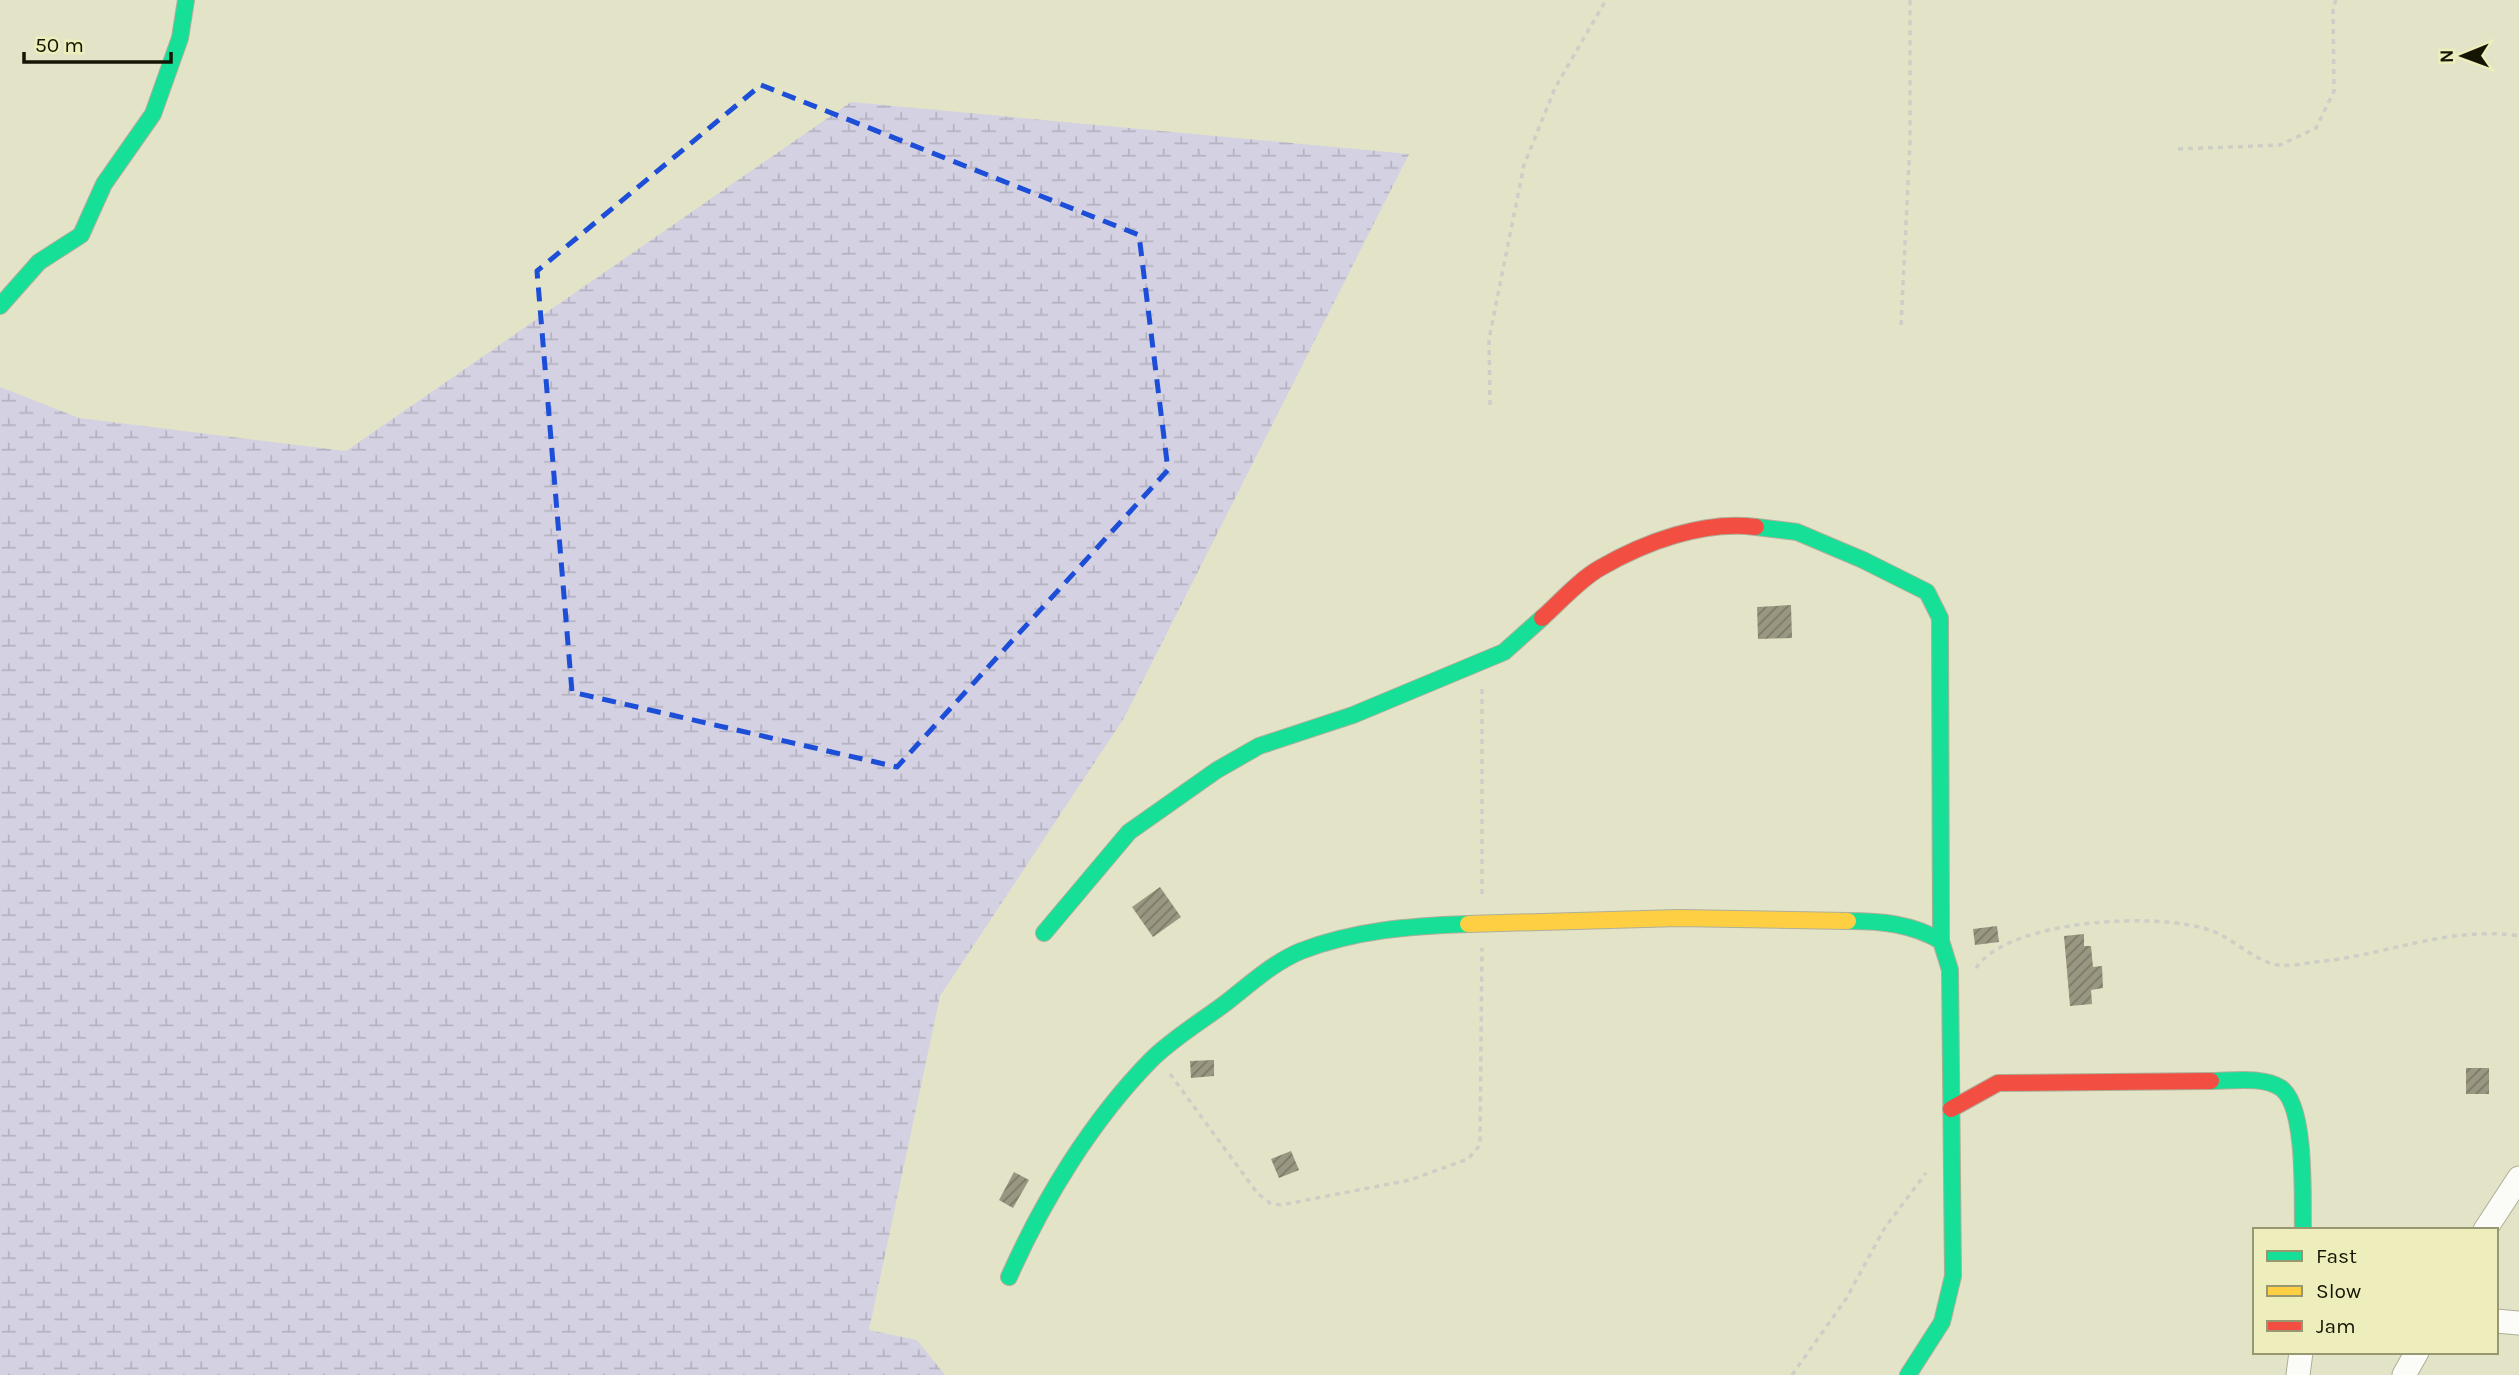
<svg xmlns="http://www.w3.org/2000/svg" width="2519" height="1375" font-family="Karla,sans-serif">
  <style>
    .wetland { fill: url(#wetland-marsh) }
    .building { fill: url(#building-hatch) }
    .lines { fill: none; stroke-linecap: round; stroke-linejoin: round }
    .street-casing { stroke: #aeaf99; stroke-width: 25 }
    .fast-casing { stroke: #aeaf99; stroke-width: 18 }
    .slow-casing { stroke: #aeaf99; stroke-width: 18 }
    .jam-casing { stroke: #aeaf99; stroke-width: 18 }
    .path { stroke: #cecec6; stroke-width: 3.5; stroke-dasharray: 5 5; stroke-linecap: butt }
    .street { stroke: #fbfbf7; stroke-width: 23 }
    .fast { stroke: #16e098; stroke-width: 16 }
    .slow { stroke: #ffcf43; stroke-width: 16 }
    .jam { stroke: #f24e42; stroke-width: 16 }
    .marked { fill: none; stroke: #1d4ed8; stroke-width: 5; stroke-dasharray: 14 9; stroke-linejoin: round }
  </style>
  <defs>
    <pattern id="wetland-marsh" width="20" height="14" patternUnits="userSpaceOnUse" patternTransform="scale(1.75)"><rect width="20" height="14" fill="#d4d1e3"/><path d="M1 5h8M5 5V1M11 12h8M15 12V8" fill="none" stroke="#b5b3c1"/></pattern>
    <pattern id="building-hatch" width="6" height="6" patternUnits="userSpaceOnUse" patternTransform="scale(1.75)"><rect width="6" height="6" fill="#999681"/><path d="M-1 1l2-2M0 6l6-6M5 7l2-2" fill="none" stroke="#7c7967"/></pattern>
  </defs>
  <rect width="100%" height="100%" fill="#e2e3c7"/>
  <polygon class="wetland" points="851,102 1409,154 1124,718 940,996 869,1330 917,1340 945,1375 0,1375 0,387 79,418 346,451"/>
  <g class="building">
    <polygon points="1791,605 1792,638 1758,639 1757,607"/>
    <polygon points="1160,887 1181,917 1153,937 1132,907"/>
    <polygon points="1997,926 1999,942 1975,945 1973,929"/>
    <polygon points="2084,934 2084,946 2091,946 2093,967 2102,966 2103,988 2091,990 2092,1004 2070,1006 2064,936"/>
    <polygon points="1214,1060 1214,1076 1191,1078 1190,1061"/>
    <rect x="2466" y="1068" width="23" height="26"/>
    <polygon points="1291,1151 1299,1170 1279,1178 1271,1159"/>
    <polygon points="1014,1172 1029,1180 1013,1208 999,1200"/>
  </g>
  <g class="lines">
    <g class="street-casing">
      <g id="street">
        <polyline points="2485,1230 2519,1178"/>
        <polyline points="2496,1321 2519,1323"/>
        <polyline points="2298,1375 2301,1352"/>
        <polyline points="2404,1375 2417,1352"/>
      </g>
    </g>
    <g class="fast-casing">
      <g id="fast">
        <polyline points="0,306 39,262 81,235 104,184 153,114 180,38 186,0"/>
        <polyline points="1756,527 1797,532 1863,560 1927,592 1940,618 1941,941"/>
        <path d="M1848,921C1882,921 1912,924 1941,941L1950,970L1953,1276L1942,1322L1908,1375"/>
        <polyline points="1044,933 1129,832 1217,770 1259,746 1353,715 1504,652 1542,618"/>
        <path d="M2211,1081C2231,1081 2263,1076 2281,1088C2307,1107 2302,1199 2303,1230"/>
        <path d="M1009,1277C1043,1200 1092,1120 1151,1060C1173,1038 1202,1021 1227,1002C1250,984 1274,962 1301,951C1355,930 1411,926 1468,924"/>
      </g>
    </g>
    <g class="slow-casing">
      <polyline id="slow" points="1468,924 1679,918 1848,921"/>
    </g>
    <g class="jam-casing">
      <g id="jam">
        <path d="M1542,618C1560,602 1579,580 1600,568C1645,542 1704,520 1756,527"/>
        <polyline points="1951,1109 1998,1083 2211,1081"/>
      </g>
    </g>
    <g class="path">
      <polyline points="2178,149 2280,145 2316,128 2334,91 2333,8 2336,0"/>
      <polyline points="1901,325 1910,143 1910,0"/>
      <polyline points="1490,405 1489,339 1524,165 1555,88 1606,0"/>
      <polyline points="1482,689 1482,898"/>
      <path d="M1976,968C2008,919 2161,911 2212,931C2234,939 2254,961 2278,965C2289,967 2304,963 2315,962C2384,956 2450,925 2519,936"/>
      <polyline points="1170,1074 1258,1194 1270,1203 1281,1205 1410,1180 1468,1159 1480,1145 1482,948"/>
      <polyline points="1792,1375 1846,1299 1884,1229 1926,1173"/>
    </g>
    <use href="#street" class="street"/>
    <use href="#fast" class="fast"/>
    <use href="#slow" class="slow"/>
    <use href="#jam" class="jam"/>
  </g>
  <path class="marked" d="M761,85L1139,235L1168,470L897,767L572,692L537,271Z"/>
  <rect x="2253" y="1228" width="245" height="126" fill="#edeebc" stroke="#979772" stroke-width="2"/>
  <rect x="2267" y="1251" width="35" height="10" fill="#16e098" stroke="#979772" stroke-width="2"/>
  <text x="2316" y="1263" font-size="21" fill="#151504">Fast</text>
  <rect x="2267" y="1286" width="35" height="10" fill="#ffcf43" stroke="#979772" stroke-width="2"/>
  <text x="2316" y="1298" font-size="21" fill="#151504">Slow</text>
  <rect x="2267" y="1321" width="35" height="10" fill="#f24e42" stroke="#979772" stroke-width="2"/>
  <text x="2316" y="1333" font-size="21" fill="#151504">Jam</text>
  <g transform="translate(2463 56) rotate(269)" stroke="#edeebc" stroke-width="5" paint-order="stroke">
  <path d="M0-5L12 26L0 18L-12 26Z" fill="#151504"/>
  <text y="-10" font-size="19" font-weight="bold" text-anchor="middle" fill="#151504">N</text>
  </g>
  <path d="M24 52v10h147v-10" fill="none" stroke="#151504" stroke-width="3.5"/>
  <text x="35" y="52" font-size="21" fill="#151504" stroke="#edeebc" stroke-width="5" paint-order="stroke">50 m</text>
</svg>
